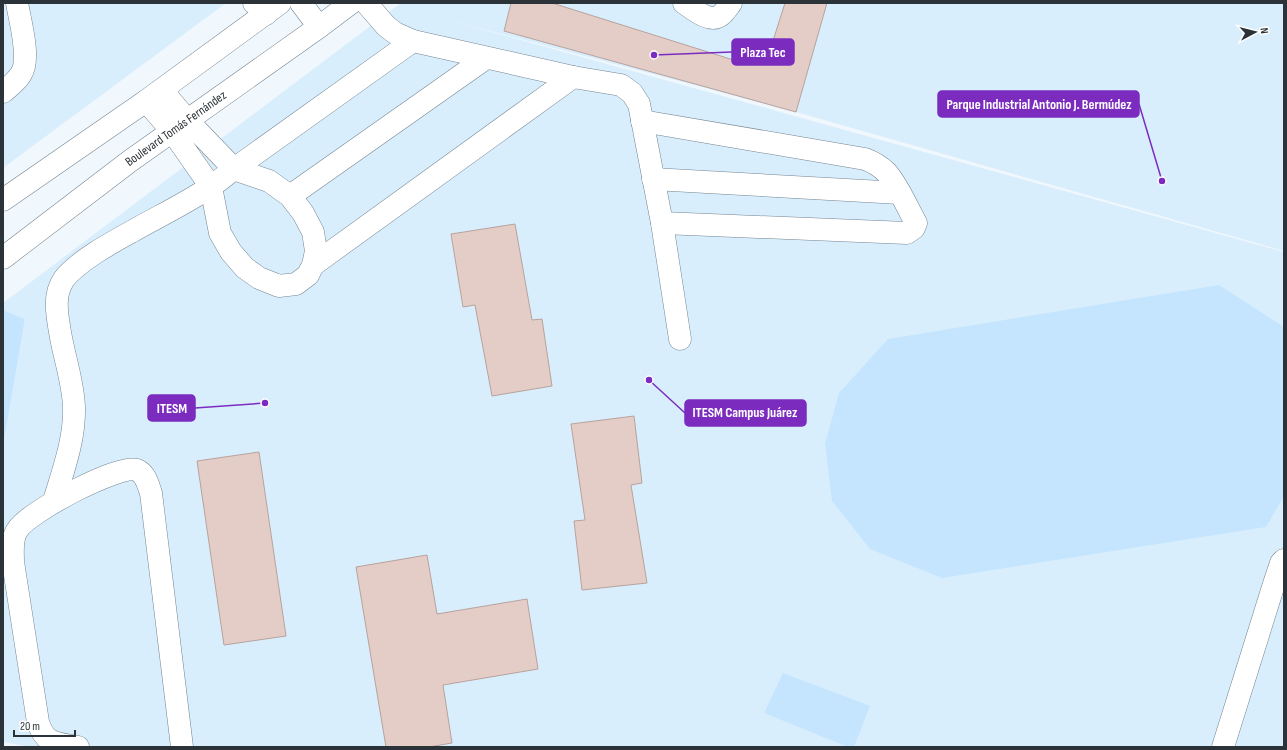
<svg xmlns="http://www.w3.org/2000/svg" width="1287" height="750" font-family="'Sofia Sans Condensed',sans-serif">
  <style>
    .built { fill: #d9eefd }
    .green { fill: #c4e5fd }
    .building { fill: #e4cdc7; stroke: #b8a29c }
    .lines { fill: none; stroke-linecap: round; stroke-linejoin: round }
    .minor-casing { stroke: #748591; stroke-width: 23 }
    .major-casing { stroke: #748591; stroke-width: 23 }
    .minor { stroke: #fff; stroke-width: 22 }
    .major { stroke: #fff; stroke-width: 22 }
    .labels { text-anchor: middle; dominant-baseline: central; stroke-width: 3; stroke-linejoin: round; paint-order: stroke }
    .street-label { font-size: 13px; fill: #2b3338; stroke: #fff }
    .leader { fill: none; stroke: #7b2cbf; stroke-width: 1.5 }
    .callout-dot { fill: #7b2cbf; stroke: #fff; stroke-width: 1.5 }
    .callout { fill: #7b2cbf; stroke: #7b2cbf; stroke-width: 1.5 }
    .callout-label { font-size: 14px; text-anchor: middle; font-weight: bold; fill: #fff }
  </style>
  <rect width="100%" height="100%" fill="#f0f7fd"/>
  <g class="built">
    <polygon points="3,3 226,3 3,168"/>
    <polygon points="401,3 1284,3 1284,251 796,112 449,20 1284,252 1284,747 30,747 3,742 3,442 4,441 25,319 3,310 3,303"/>
  </g>
  <g class="green">
    <polygon points="1219,285 1281,325 1284,329 1284,496 1266,527 942,578 870,549 832,501 825,444 839,393 888,339"/>
    <polygon points="3,310 25,319 4,441 3,442"/>
    <polygon points="783,673 870,706 854,747 848,747 764,713"/>
  </g>
  <g class="building">
    <polygon points="511,3 552,3 743,63 771,47 785,3 827,3 796,112 504,31"/>
    <polygon points="515,224 532,320 542,319 552,386 492,396 475,305 463,307 451,234"/>
    <polygon points="634,416 642,483 631,485 647,583 582,590 574,521 585,520 571,424"/>
    <polygon points="259,452 286,636 224,645 197,461"/>
    <polygon points="427,555 437,614 527,599 538,669 443,685 452,743 429,747 386,747 356,567"/>
  </g>
  <g class="lines">
    <g class="minor-casing">
      <g id="minor">
        <polyline points="254,3 266,14"/>
        <polyline points="366,3 386,26 395,33 413,41 573,77"/>
        <path d="M684,3C693,9 710,24 721,15C725,12 728,7 731,3"/>
        <path d="M3,92C9,87 17,81 21,74C31,59 20,21 17,3"/>
        <polyline points="146,101 172,131 211,187 220,233 231,252 245,268 259,278 279,286 296,284 308,275 313,265 316,251 313,232 303,213 290,196 269,181 234,169 187,120 162,90"/>
        <path d="M642,121L865,159C873,162 880,166 886,172C897,183 908,209 916,223L914,228L907,233L662,223"/>
        <polyline points="653,179 900,193"/>
        <polyline points="290,196 486,58"/>
        <polyline points="313,265 573,77 621,85 632,93 639,104 662,223 680,339"/>
        <path d="M54,501C63,471 75,439 74,407C73,381 64,357 60,332C57,314 53,295 64,279C78,261 111,243 131,232C157,217 185,204 210,187C218,182 226,175 234,169L413,41"/>
        <path d="M78,747C57,743 45,745 38,722L13,562C13,551 11,538 18,529C29,512 118,464 137,470C146,474 148,485 151,493L182,747"/>
        <polyline points="1223,747 1274,584 1281,563 1284,560"/>
      </g>
    </g>
    <g class="major-casing">
      <g id="major">
        <polyline points="301,3 319,27"/>
        <polyline points="3,200 146,101 280,3"/>
        <path id="s1" d="M3,258L130,161L319,27L351,3"/>
      </g>
    </g>
    <use href="#minor" class="minor"/>
    <use href="#major" class="major"/>
  </g>
  <g class="labels">
    <g class="street-label">
      <text stroke="none"><textPath href="#s1" startOffset="216">Boulevard Tomás Fernández</textPath></text>
    </g>
  </g>
  <path class="leader" d="M654 55L732 52M1162 181L1139 104M265 403L195 408M649 380L685 413"/>
  <g class="callout-dot">
    <circle cx="654" cy="55" r="4"/>
    <circle cx="1162" cy="181" r="4"/>
    <circle cx="265" cy="403" r="4"/>
    <circle cx="649" cy="380" r="4"/>
  </g>
  <g class="callout">
    <rect x="732" y="39" width="62" height="26" rx="4"/>
    <rect x="938" y="91" width="201" height="26" rx="4"/>
    <rect x="148" y="395" width="47" height="26" rx="4"/>
    <rect x="685" y="400" width="121" height="26" rx="4"/>
  </g>
  <g class="callout-label">
    <text x="763" y="57">Plaza Tec</text>
    <text x="1039" y="109">Parque Industrial Antonio J. Bermúdez</text>
    <text x="172" y="413">ITESM</text>
    <text x="745" y="417">ITESM Campus Juárez</text>
  </g>
  <rect width="1287" height="750" fill="none" stroke="#2b3338" stroke-width="8"/>
  <g transform="translate(1255 32) rotate(83)" stroke="#ffffff" stroke-width="3" paint-order="stroke">
  <path d="M0-3L7 15L0 10L-7 15Z" fill="#2b3338"/>
  <text y="-6" font-size="11" font-weight="bold" text-anchor="middle" fill="#2b3338">N</text>
  </g>
  <path d="M14 730v6h61v-6" fill="none" stroke="#2b3338" stroke-width="2"/>
  <text x="20" y="730" font-size="12" fill="#2b3338" stroke="#ffffff" stroke-width="3" paint-order="stroke">20 m</text>
</svg>
